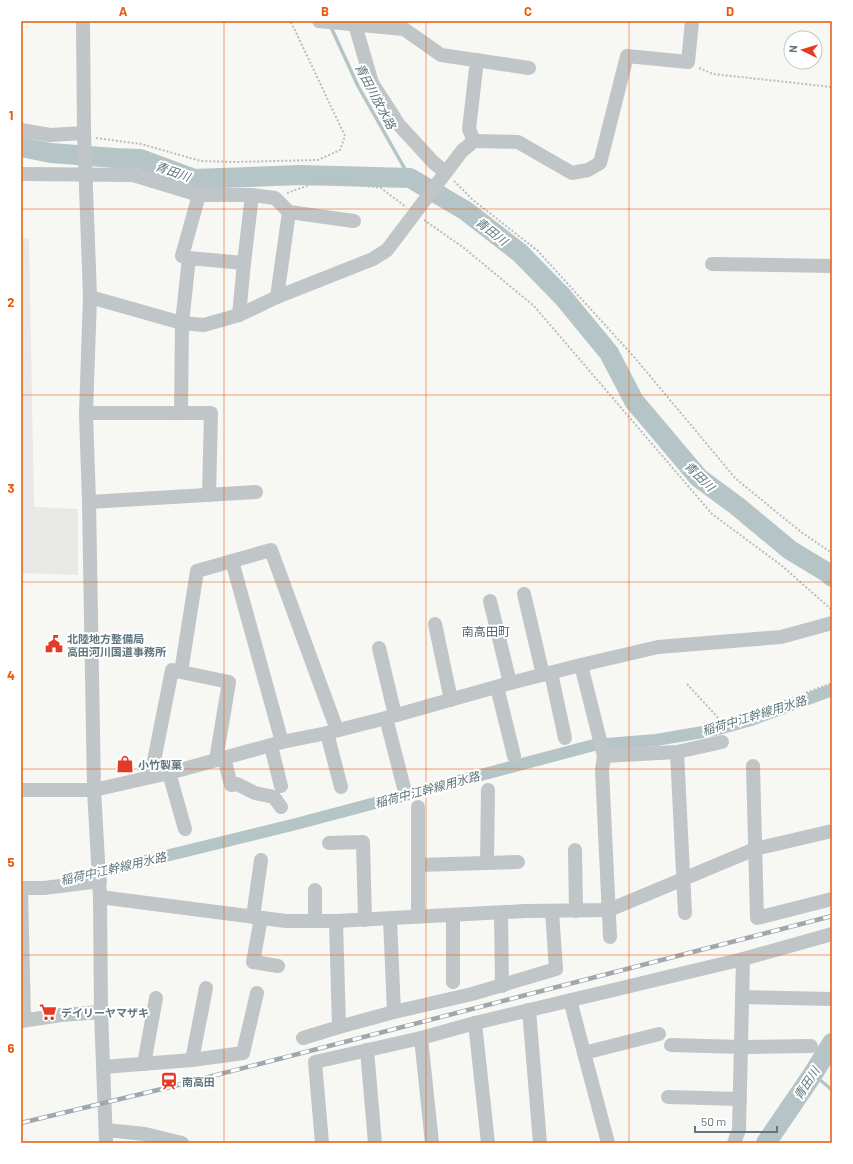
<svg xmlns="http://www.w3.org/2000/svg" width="853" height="1164" font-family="Barlow,'Noto Sans JP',sans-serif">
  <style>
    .built { fill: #e8e8e7 }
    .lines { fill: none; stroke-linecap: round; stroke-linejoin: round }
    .stream { stroke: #b5c5c7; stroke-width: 3.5 }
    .canal { stroke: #b5c5c7; stroke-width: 12 }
    .river { stroke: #b5c5c7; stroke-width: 20 }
    .path { stroke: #babdbf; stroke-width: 2; stroke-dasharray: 2 2; stroke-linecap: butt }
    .minor { stroke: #c0c5c8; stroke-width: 14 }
    .rail-casing { stroke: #9fa8ac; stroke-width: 4.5 }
    .rail { stroke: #fff; stroke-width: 3; stroke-dasharray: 9; stroke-linecap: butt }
    .grid { fill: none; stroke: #e8590c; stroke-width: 1; stroke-opacity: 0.55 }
    .labels { text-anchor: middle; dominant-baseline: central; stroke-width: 4; stroke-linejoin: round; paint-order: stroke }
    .poi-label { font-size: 11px; font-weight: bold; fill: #62767f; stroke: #fff; text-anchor: start }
    .water-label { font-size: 12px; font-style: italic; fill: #5d767a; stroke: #fff }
    .neighbourhood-label { font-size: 12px; fill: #54636a; stroke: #fff }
    .neatline { fill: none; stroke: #e8590c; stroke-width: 1.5 }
    .grid-label { font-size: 13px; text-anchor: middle; font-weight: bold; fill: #e8590c }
  </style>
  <rect width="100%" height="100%" fill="#f7f7f4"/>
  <polygon class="built" points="21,238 29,239 34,507 78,509 78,575 21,573"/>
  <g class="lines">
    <g class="stream">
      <polyline points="330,25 358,86 410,178"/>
      <polyline points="813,1074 832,1090"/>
    </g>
    <polyline class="canal" points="72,879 296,824 594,745 656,740 715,730 751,720 832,690"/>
    <g class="river">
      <polyline points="21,147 51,153 115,158 140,159 194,179 301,175 410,178 466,211 520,253 563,297 609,353 634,401 699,478 737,506 790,550 828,573 832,577"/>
      <polyline points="766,1143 813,1074 832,1043"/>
    </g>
    <g class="path">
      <polyline points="699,68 713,74 832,87"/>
      <polyline points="96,138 141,144 201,161 234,162 318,160 340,150 345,136 292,24 289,21"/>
      <polyline points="454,181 473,200 538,251 635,358 736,479 801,532 832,553"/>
      <polyline points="287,193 323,180 381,188 406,207"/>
      <polyline points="424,220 464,248 534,306 712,514 781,565 832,610"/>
      <polyline points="687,684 721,721 760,710 832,683"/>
    </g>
    <g class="minor">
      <polyline points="83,21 84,133 90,297 86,413 89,502 94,790 100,897 101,1012 106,1143"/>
      <polyline points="319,21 404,29 441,55 529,68"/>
      <polyline points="354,21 372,83 399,125 433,162 445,172"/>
      <polyline points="21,130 50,135 84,133"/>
      <polyline points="474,141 469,129 477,60"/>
      <polyline points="21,174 133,175 199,195"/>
      <polyline points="252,195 275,198 289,212 277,297"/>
      <polyline points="289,212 354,221"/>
      <polyline points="189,258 182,256 199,195 252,195 244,263"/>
      <polyline points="712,264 832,266"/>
      <polyline points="90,297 182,323 204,325 239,315 277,297 373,259 387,250 462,151 474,141 518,142 572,173 588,170 600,163 627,56 688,62 692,21"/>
      <polyline points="86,413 211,413 209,495"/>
      <polyline points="181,413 182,323 189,258 244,263 239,315"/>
      <polyline points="89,502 256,492"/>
      <polyline points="232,561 282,742"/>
      <polyline points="524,594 543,675"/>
      <polyline points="490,601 510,683"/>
      <polyline points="435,624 451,700"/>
      <polyline points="379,648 395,715"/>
      <polyline points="581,665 658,647 781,637 832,623"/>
      <polyline points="551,673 565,738"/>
      <polyline points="497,687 514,756"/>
      <polyline points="386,718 404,788"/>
      <polyline points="327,733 341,787"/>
      <polyline points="271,746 281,786"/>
      <polyline points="677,752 722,742"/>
      <polyline points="224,758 231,785 237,784 255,793 274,797 281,807"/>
      <polyline points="216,760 229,682 181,672 197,571 271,550 337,730"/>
      <polyline points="753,766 757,918 832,899"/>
      <polyline points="169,773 185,829"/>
      <polyline points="151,776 172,670 181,672"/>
      <polyline points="21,790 94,790 169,773 282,742 327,733 386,718 510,683 581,665 604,756"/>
      <polyline points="329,843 363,842 365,920"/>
      <polyline points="575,850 576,911"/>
      <polyline points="487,863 488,790"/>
      <polyline points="418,865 518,862"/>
      <polyline points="21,888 24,1020"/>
      <polyline points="21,888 44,888 100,881"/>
      <polyline points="100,897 286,921 336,921 525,911 609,910 755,849 832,831"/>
      <polyline points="501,913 502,986"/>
      <polyline points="453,915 453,982"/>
      <polyline points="418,916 418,807"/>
      <polyline points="253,917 261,860"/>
      <polyline points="261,918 253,962 278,966"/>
      <polyline points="315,921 315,890"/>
      <polyline points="610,937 602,770 604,756 677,752 685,913"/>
      <polyline points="742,997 832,999"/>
      <polyline points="570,1000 608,1143"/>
      <polyline points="529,1010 540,1143"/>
      <polyline points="394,1012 472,994 556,969 552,912"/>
      <polyline points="21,1021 61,1015 101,1012"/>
      <polyline points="475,1023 488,1143"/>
      <polyline points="339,1027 394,1012 390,919"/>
      <polyline points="303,1038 339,1027 336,921"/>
      <polyline points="421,1038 432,1143"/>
      <polyline points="671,1045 741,1047 811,1046"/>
      <polyline points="367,1050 375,1143"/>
      <polyline points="584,1053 659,1034"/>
      <polyline points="192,1060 206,988"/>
      <polyline points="144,1064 156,998"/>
      <polyline points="103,1067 192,1060 243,1053 257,993"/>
      <polyline points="668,1097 740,1099"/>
      <polyline points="106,1130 145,1134 182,1143"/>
      <polyline points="322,1143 315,1062 421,1038 475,1023 743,959 832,934"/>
      <polyline points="734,1143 739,1130 743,959"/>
    </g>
    <g class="rail-casing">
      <polyline id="rail" points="21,1123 170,1087 832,916"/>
    </g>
    <use href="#rail" class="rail"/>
  </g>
  <path class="grid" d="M224,21V1143M426,21V1143M629,21V1143M21,209H832M21,395H832M21,582H832M21,769H832M21,955H832"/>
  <defs>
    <g id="civic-bare" transform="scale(1.38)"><path d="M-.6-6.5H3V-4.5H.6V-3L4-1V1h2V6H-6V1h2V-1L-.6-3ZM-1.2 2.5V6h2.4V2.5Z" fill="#e43b27" stroke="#fff" stroke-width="2.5" paint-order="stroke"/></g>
    <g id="shop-bare" transform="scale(1.38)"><path d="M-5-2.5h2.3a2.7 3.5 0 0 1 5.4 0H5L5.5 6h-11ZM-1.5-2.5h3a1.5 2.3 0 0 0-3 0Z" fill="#e43b27" stroke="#fff" stroke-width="2.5" paint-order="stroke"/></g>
    <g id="supermarket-bare" transform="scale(1.38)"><path d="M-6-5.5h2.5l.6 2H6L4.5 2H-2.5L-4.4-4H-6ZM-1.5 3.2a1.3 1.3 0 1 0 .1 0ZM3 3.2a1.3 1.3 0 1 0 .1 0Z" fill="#e43b27" stroke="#fff" stroke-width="2.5" paint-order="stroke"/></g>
    <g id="station-bare" transform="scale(1.38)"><path d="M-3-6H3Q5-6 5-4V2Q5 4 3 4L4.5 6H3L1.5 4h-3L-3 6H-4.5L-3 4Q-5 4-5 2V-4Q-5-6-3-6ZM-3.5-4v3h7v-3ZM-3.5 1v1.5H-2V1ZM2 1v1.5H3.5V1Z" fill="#e43b27" stroke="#fff" stroke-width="2.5" paint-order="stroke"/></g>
  </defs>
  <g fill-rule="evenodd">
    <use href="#civic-bare" x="54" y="644"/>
    <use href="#shop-bare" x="125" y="764"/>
    <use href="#supermarket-bare" x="48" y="1012"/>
    <use href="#station-bare" x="169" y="1081"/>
  </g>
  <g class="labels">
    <g class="poi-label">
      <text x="67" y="638">北陸地方整備局<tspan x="67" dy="13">高田河川国道事務所</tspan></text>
      <text x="138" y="764">小竹製菓</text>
      <text x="61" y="1012">デイリーヤマザキ</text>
      <text x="182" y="1081">南高田</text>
    </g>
    <g class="water-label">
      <text transform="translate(376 96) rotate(62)">青田川放水路</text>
      <text transform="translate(173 171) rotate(19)">青田川</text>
      <text transform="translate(492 231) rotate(38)">青田川</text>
      <text transform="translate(700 476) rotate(44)">青田川</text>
      <text transform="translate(754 715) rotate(-17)">稲荷中江幹線用水路</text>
      <text transform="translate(427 789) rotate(-15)">稲荷中江幹線用水路</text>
      <text transform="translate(113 868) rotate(-13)">稲荷中江幹線用水路</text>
      <text transform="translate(806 1083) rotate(-57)">青田川</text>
    </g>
    <g class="neighbourhood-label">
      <text x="486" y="631">南高田町</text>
    </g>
  </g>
  <rect width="853" height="1164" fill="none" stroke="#ffffff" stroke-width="44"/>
  <g transform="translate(803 50) rotate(275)"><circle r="19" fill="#ffffff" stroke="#c0c8cc"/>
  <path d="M0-3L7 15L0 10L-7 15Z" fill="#e43b27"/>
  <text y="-6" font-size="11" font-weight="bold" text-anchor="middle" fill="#62767f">N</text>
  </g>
  <path d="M695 1126v6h82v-6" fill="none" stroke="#62767f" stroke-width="2"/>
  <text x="701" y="1126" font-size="12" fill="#62767f" stroke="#ffffff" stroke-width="3" paint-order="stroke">50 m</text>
  <rect x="22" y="22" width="809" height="1120" class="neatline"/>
  <g class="grid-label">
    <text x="123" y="16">A</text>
    <text x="325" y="16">B</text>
    <text x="528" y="16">C</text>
    <text x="730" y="16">D</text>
    <text x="11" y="120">1</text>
    <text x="11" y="307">2</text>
    <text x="11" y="493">3</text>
    <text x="11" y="680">4</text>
    <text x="11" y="867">5</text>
    <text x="11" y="1053">6</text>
  </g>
</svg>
